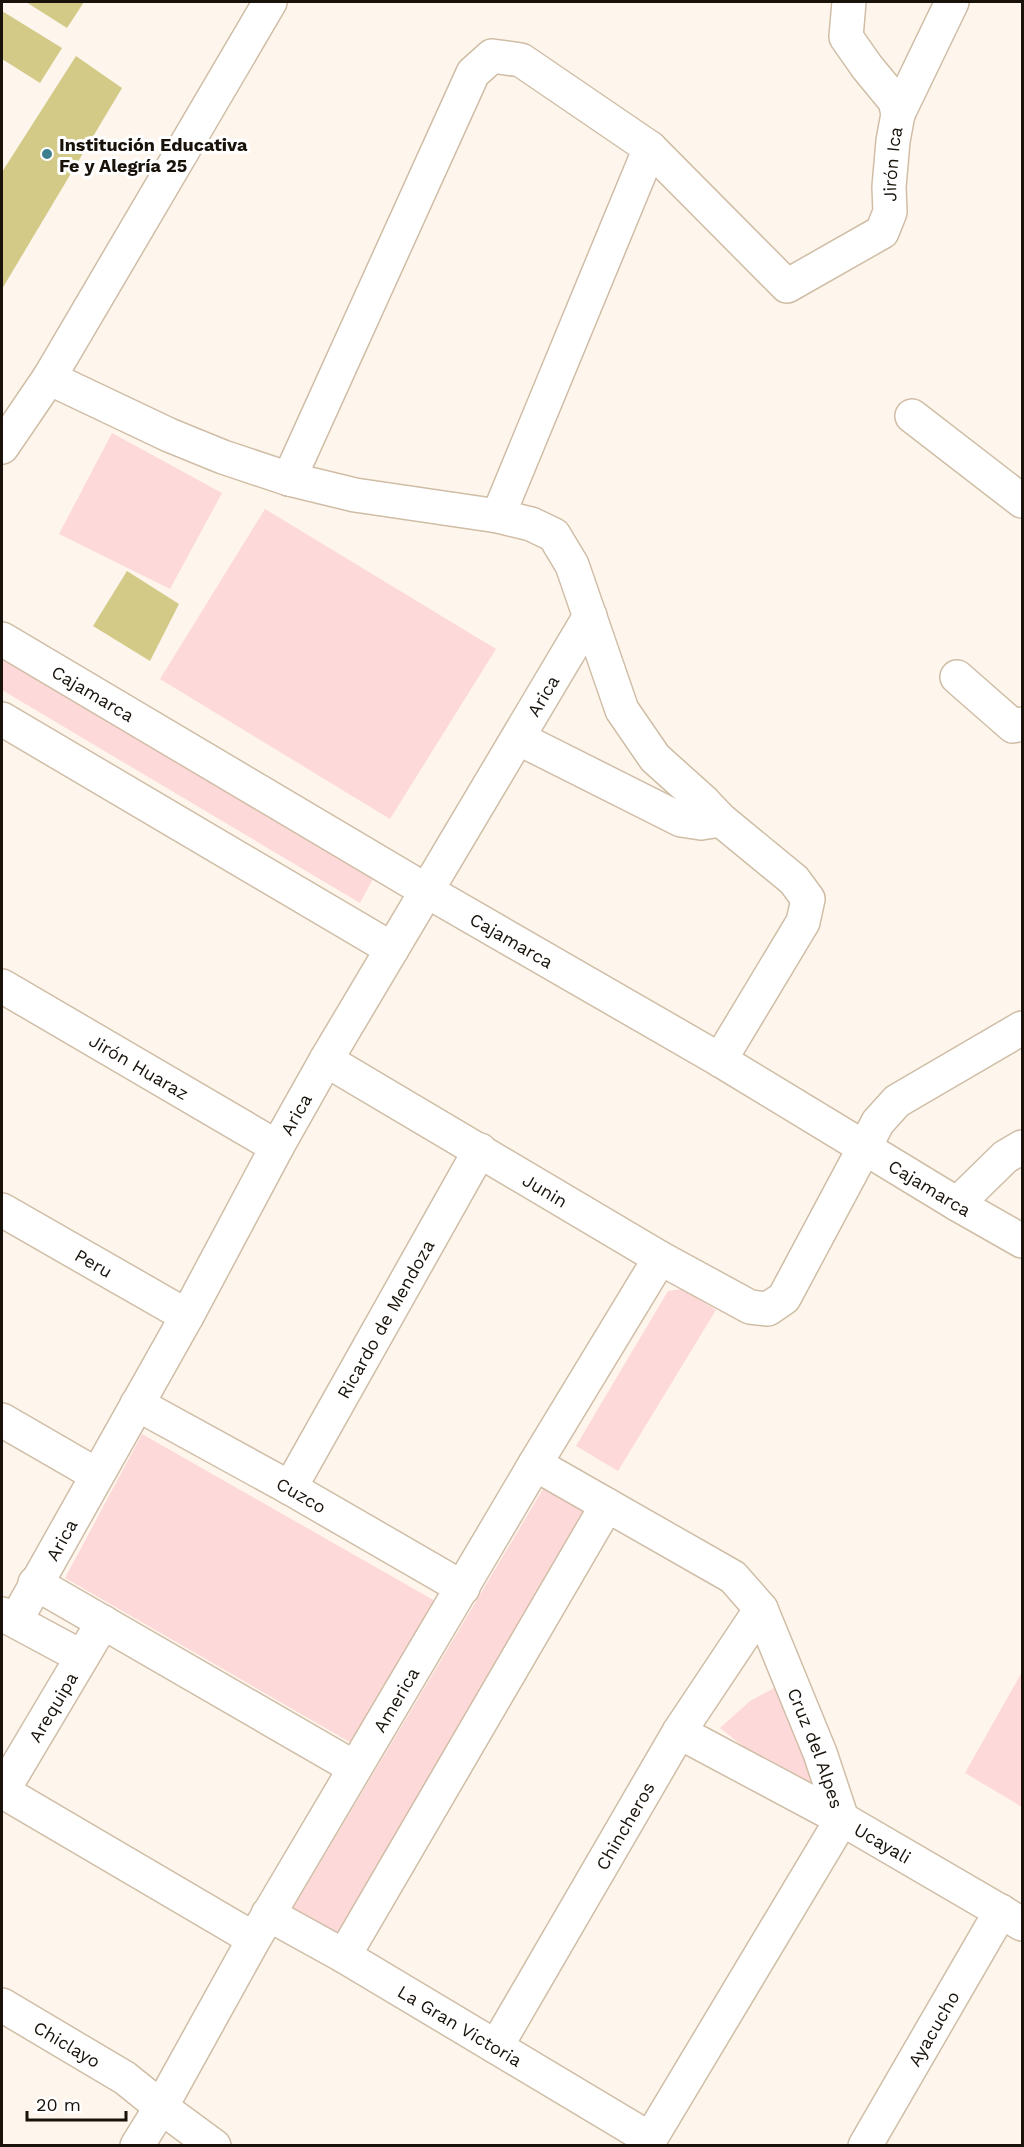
<svg xmlns="http://www.w3.org/2000/svg" width="1024" height="2147" font-family="'Work Sans',sans-serif">
  <style>
    .green { fill: #fed9da }
    .building { fill: #d3ca88 }
    .lines { fill: none; stroke-linecap: round; stroke-linejoin: round }
    .minor-casing { stroke: #d0bda6; stroke-width: 36 }
    .minor { stroke: #fff; stroke-width: 33 }
    .poi-dot { fill: #3d8090; stroke: #fff; stroke-width: 2 }
    .labels { text-anchor: middle; dominant-baseline: central; stroke-width: 6; stroke-linejoin: round; paint-order: stroke }
    .poi-label { font-size: 18px; font-weight: bold; fill: #18120a; stroke: #fff; text-anchor: start }
    .street-label { font-size: 18px; fill: #18120a; stroke: #fff }
  </style>
  <rect width="100%" height="100%" fill="#fef6ed"/>
  <g class="green">
    <polygon points="112,433 222,493 170,589 59,534"/>
    <polygon points="265,509 496,649 390,819 160,679"/>
    <polygon points="2,659 373,879 360,903 2,690"/>
    <polygon points="682,1289 716,1310 618,1471 576,1446 668,1291"/>
    <polygon points="142,1434 437,1602 353,1744 65,1578"/>
    <polygon points="546,1484 609,1522 355,1952 289,1915"/>
    <polygon points="1022,1672 1022,1807 965,1773"/>
    <polygon points="776,1687 809,1756 811,1783 779,1775 720,1728 750,1701"/>
  </g>
  <g class="building">
    <polygon points="26,2 84,2 67,28"/>
    <polygon points="2,11 62,48 40,83 2,59"/>
    <polygon points="76,56 122,88 2,289 2,172"/>
    <polygon points="127,571 179,604 150,661 93,626"/>
  </g>
  <g class="lines">
    <g class="minor-casing">
      <g id="minor">
        <polyline points="898,114 952,2"/>
        <polyline points="49,378 169,435 223,457 289,479 355,495 498,516 531,524 554,535 572,565 622,710 655,758 704,802 721,820 794,880 808,899 803,922 720,1060"/>
        <polyline points="912,416 1022,501"/>
        <polyline points="2,447 49,378 270,2"/>
        <path id="s1" d="M289,479L473,73L492,56L521,60L650,148L787,286L882,232L890,212L889,187L893,141L898,114L895,101L867,67L846,37L849,2"/>
        <polyline points="498,516 650,148"/>
        <path id="s2" d="M2,639L427,891L720,1060L957,1204L1022,1241"/>
        <polyline points="957,677 1013,726 1022,724"/>
        <polyline points="2,719 392,949"/>
        <polyline points="518,738 681,820 701,823 721,820"/>
        <path id="s3" d="M2,986L277,1147"/>
        <path id="s4" d="M326,1060L660,1258L750,1307L768,1309L784,1298L878,1122L897,1101L1022,1028"/>
        <polyline points="957,1204 1005,1157 1022,1147"/>
        <path id="s5" d="M2,1210L187,1316"/>
        <path id="s6" d="M137,1404L290,1488L463,1588"/>
        <polyline points="2,1420 97,1475"/>
        <path id="s7" d="M535,1464L733,1577L761,1609L820,1753L842,1819L646,2146"/>
        <path id="s8" d="M290,1488L480,1150"/>
        <polyline points="35,1583 355,1768"/>
        <polyline points="2,1614 82,1657"/>
        <path id="s9" d="M16,1620L187,1316L277,1147L326,1060L590,616"/>
        <path id="s10" d="M679,1732L842,1819L1022,1924"/>
        <polyline points="2,1791 254,1939"/>
        <path id="s11" d="M2,1792L103,1622"/>
        <path id="s12" d="M268,1914L344,1956L650,2139"/>
        <polyline points="344,1956 607,1505"/>
        <path id="s13" d="M2,2005L125,2078L161,2107L214,2146"/>
        <path id="s14" d="M496,2047L679,1732L761,1609"/>
        <path id="s15" d="M137,2146L161,2107L254,1939L535,1464L660,1258"/>
        <path id="s16" d="M865,2146L1001,1911"/>
      </g>
    </g>
    <use href="#minor" class="minor"/>
  </g>
  <circle class="poi-dot" cx="47" cy="154" r="6"/>
  <g class="labels">
    <g class="poi-label">
      <text x="59" y="144">Institución Educativa<tspan x="59" dy="21">Fe y Alegría 25</tspan></text>
    </g>
    <g class="street-label">
      <text stroke="none"><textPath href="#s1" startOffset="1030">Jirón Ica</textPath></text>
      <text stroke="none"><textPath href="#s2" startOffset="106">Cajamarca</textPath></text>
      <text stroke="none"><textPath href="#s9" startOffset="1064">Arica</textPath></text>
      <text stroke="none"><textPath href="#s2" startOffset="592">Cajamarca</textPath></text>
      <text stroke="none"><textPath href="#s3" startOffset="159">Jirón Huaraz</textPath></text>
      <text stroke="none"><textPath href="#s9" startOffset="578">Arica</textPath></text>
      <text stroke="none"><textPath href="#s2" startOffset="1078">Cajamarca</textPath></text>
      <text stroke="none"><textPath href="#s4" startOffset="255">Junin</textPath></text>
      <text stroke="none"><textPath href="#s5" startOffset="106">Peru</textPath></text>
      <text stroke="none"><textPath href="#s8" startOffset="194">Ricardo de Mendoza</textPath></text>
      <text stroke="none"><textPath href="#s6" startOffset="188">Cuzco</textPath></text>
      <text stroke="none"><textPath href="#s9" startOffset="92">Arica</textPath></text>
      <text stroke="none"><textPath href="#s15" startOffset="516">America</textPath></text>
      <text stroke="none"><textPath href="#s11" startOffset="99">Arequipa</textPath></text>
      <text stroke="none"><textPath href="#s7" startOffset="420">Cruz del Alpes</textPath></text>
      <text stroke="none"><textPath href="#s14" startOffset="256">Chincheros</textPath></text>
      <text stroke="none"><textPath href="#s10" startOffset="232">Ucayali</textPath></text>
      <text stroke="none"><textPath href="#s12" startOffset="222">La Gran Victoria</textPath></text>
      <text stroke="none"><textPath href="#s16" startOffset="136">Ayacucho</textPath></text>
      <text stroke="none"><textPath href="#s13" startOffset="76">Chiclayo</textPath></text>
    </g>
  </g>
  <rect width="1024" height="2147" fill="none" stroke="#18120a" stroke-width="6"/>
  <path d="M27 2111v9h99v-9" fill="none" stroke="#18120a" stroke-width="3"/>
  <text x="36" y="2111" font-size="18" fill="#18120a" stroke="#ffffff" stroke-width="4.5" paint-order="stroke">20 m</text>
</svg>
